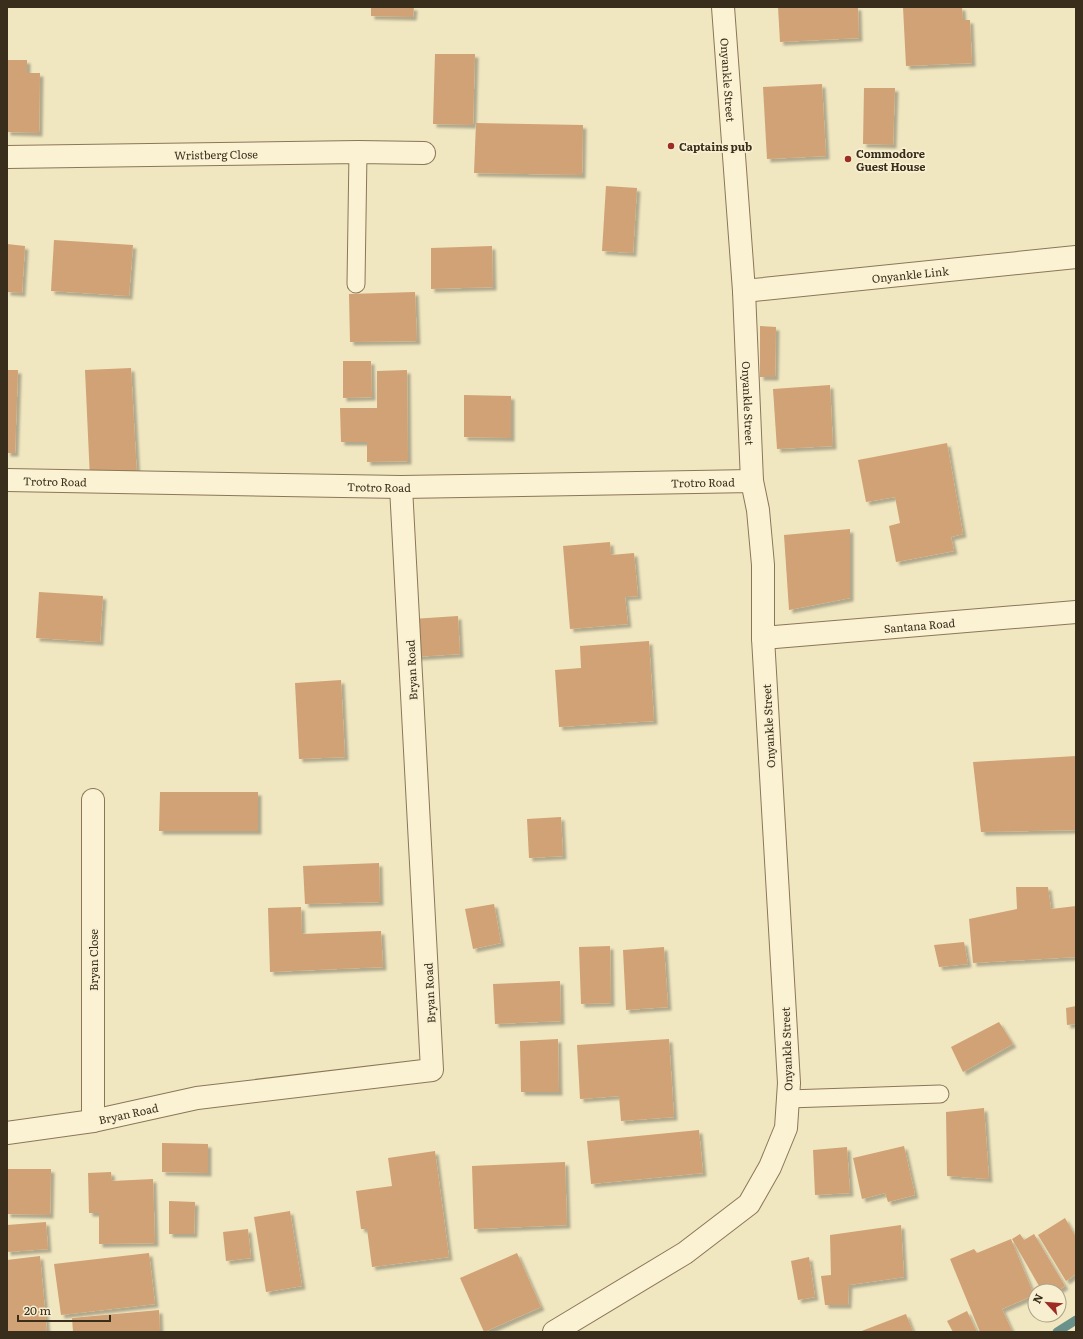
<svg xmlns="http://www.w3.org/2000/svg" width="1083" height="1339" font-family="Literata,serif">
  <style>
    .lines { fill: none; stroke-linecap: round; stroke-linejoin: round }
    .stream { stroke: #6a918a; stroke-width: 9 }
    .building { fill: #d1a274; filter: url(#shadow) }
    .service-casing { stroke: #8a7757; stroke-width: 19 }
    .minor-casing { stroke: #8a7757; stroke-width: 24 }
    .tertiary-casing { stroke: #8a7757; stroke-width: 24 }
    .service { stroke: #fbf2d4; stroke-width: 17 }
    .minor { stroke: #fbf2d4; stroke-width: 22 }
    .tertiary { stroke: #fbf2d4; stroke-width: 22 }
    .poi-dot { fill: #9d2d24; stroke: #f7efd0; stroke-width: 1.5 }
    .labels { text-anchor: middle; dominant-baseline: central; stroke-width: 3.5; stroke-linejoin: round; paint-order: stroke }
    .street-label { font-size: 11px; fill: #392d1c; stroke: #f7efd0 }
    .poi-label { font-size: 11px; font-weight: bold; fill: #392d1c; stroke: #f7efd0; text-anchor: start }
  </style>
  <defs>
    <filter id="shadow"><feDropShadow dx="3.5" dy="3.5" stdDeviation="1" flood-color="#0004"/></filter>
  </defs>
  <rect width="100%" height="100%" fill="#f0e6c0"/>
  <g class="lines">
    <polyline class="stream" points="1057,1332 1076,1320"/>
  </g>
  <g class="building">
    <polygon points="371,7 414,7 413,17 371,16"/>
    <polygon points="778,7 858,7 859,38 780,42"/>
    <polygon points="903,7 962,7 963,20 970,20 972,63 906,66"/>
    <polygon points="435,54 475,54 473,125 433,124"/>
    <polygon points="7,60 27,60 27,73 40,73 39,133 7,132"/>
    <polygon points="822,84 826,156 767,159 763,87"/>
    <polygon points="864,88 895,88 893,145 863,144"/>
    <polygon points="476,123 583,125 582,175 474,173"/>
    <polygon points="606,186 637,188 633,253 602,251"/>
    <polygon points="54,240 133,245 129,296 51,291"/>
    <polygon points="7,244 25,246 22,293 7,292"/>
    <polygon points="492,246 493,287 431,289 431,248"/>
    <polygon points="415,292 417,341 350,342 349,294"/>
    <polygon points="760,326 776,327 775,377 760,377"/>
    <polygon points="343,361 371,361 372,397 343,398"/>
    <polygon points="131,368 137,477 90,479 85,370"/>
    <polygon points="7,370 18,370 15,453 7,453"/>
    <polygon points="407,370 408,461 367,462 367,442 341,442 340,408 377,408 377,371"/>
    <polygon points="830,385 833,446 777,449 773,389"/>
    <polygon points="464,395 511,396 511,438 464,437"/>
    <polygon points="947,443 963,534 951,537 954,551 896,562 889,526 900,523 895,497 866,502 858,460"/>
    <polygon points="850,529 850,598 789,610 784,535"/>
    <polygon points="610,542 611,555 634,553 638,596 625,597 628,624 570,629 563,546"/>
    <polygon points="39,592 103,596 100,642 36,638"/>
    <polygon points="458,616 460,654 414,657 412,619"/>
    <polygon points="649,641 654,721 559,727 555,670 581,668 580,646"/>
    <polygon points="341,680 345,757 299,759 295,683"/>
    <polygon points="1076,756 1076,830 981,832 973,762"/>
    <polygon points="160,792 258,792 258,831 159,831"/>
    <polygon points="561,817 563,856 529,858 527,819"/>
    <polygon points="379,863 380,902 305,904 303,866"/>
    <polygon points="1016,887 1048,887 1051,909 1076,906 1076,957 973,963 969,919 1017,909"/>
    <polygon points="494,904 501,943 473,949 465,909"/>
    <polygon points="301,907 302,934 381,931 383,967 270,972 268,908"/>
    <polygon points="964,942 968,964 939,967 934,945"/>
    <polygon points="610,946 611,1003 581,1004 579,947"/>
    <polygon points="664,947 668,1007 626,1010 623,950"/>
    <polygon points="560,981 561,1021 495,1024 493,984"/>
    <polygon points="1076,1006 1076,1024 1067,1025 1066,1008"/>
    <polygon points="999,1022 1013,1044 963,1072 951,1047"/>
    <polygon points="558,1039 559,1092 521,1092 520,1041"/>
    <polygon points="669,1039 674,1117 621,1121 619,1096 580,1099 577,1045"/>
    <polygon points="984,1108 989,1179 947,1176 946,1112"/>
    <polygon points="699,1130 703,1173 591,1184 587,1141"/>
    <polygon points="162,1143 208,1144 208,1173 162,1172"/>
    <polygon points="904,1146 915,1195 888,1202 885,1193 862,1199 853,1158"/>
    <polygon points="847,1147 850,1193 815,1195 813,1150"/>
    <polygon points="435,1151 449,1257 372,1267 367,1229 361,1229 356,1191 392,1186 388,1158"/>
    <polygon points="565,1162 567,1225 474,1229 472,1166"/>
    <polygon points="7,1169 51,1169 50,1215 7,1214"/>
    <polygon points="111,1172 112,1181 153,1179 155,1243 99,1244 99,1213 89,1213 88,1173"/>
    <polygon points="169,1201 195,1202 194,1234 169,1234"/>
    <polygon points="290,1211 302,1286 266,1292 254,1217"/>
    <polygon points="1065,1218 1076,1237 1076,1274 1066,1281 1038,1235"/>
    <polygon points="46,1222 48,1249 7,1252 7,1225"/>
    <polygon points="901,1225 904,1277 849,1285 848,1305 825,1305 821,1276 831,1275 830,1235"/>
    <polygon points="248,1229 251,1258 226,1261 223,1232"/>
    <polygon points="1020,1234 1024,1240 1034,1234 1065,1286 1057,1291 1053,1291 1052,1288 1047,1291 1042,1291 1012,1239"/>
    <polygon points="1011,1239 1034,1295 1002,1309 1012,1331 980,1332 950,1259 974,1249 977,1253"/>
    <polygon points="149,1253 155,1304 61,1315 54,1264"/>
    <polygon points="517,1253 541,1307 484,1332 460,1278"/>
    <polygon points="40,1256 47,1332 7,1332 7,1260"/>
    <polygon points="809,1257 815,1297 798,1300 791,1261"/>
    <polygon points="159,1310 160,1332 73,1332 72,1318"/>
    <polygon points="967,1311 977,1332 953,1332 947,1321"/>
    <polygon points="906,1314 913,1332 859,1332"/>
  </g>
  <g class="lines">
    <g class="service-casing">
      <g id="service">
        <polyline points="356,284 358,152"/>
        <polyline points="788,1099 940,1094"/>
      </g>
    </g>
    <g class="minor-casing">
      <g id="minor">
        <path id="s1" d="M723,7L744,291L752,481"/>
        <path id="s2" d="M7,157L358,152L424,153"/>
        <path id="s3" d="M744,291L1076,257"/>
        <polyline points="93,1121 93,800"/>
        <path id="s4" d="M7,1133L93,1121L197,1098L432,1070L401,487"/>
        <polyline points="554,1332 685,1253 749,1204 770,1167 786,1128 789,1083 763,638"/>
      </g>
    </g>
    <g class="tertiary-casing">
      <g id="tertiary">
        <path id="s5" d="M7,480L401,487L752,481L758,510L763,565V638L1076,612"/>
      </g>
    </g>
    <use href="#service" class="service"/>
    <use href="#minor" class="minor"/>
    <use href="#tertiary" class="tertiary"/>
  </g>
  <g class="poi-dot">
    <circle cx="671" cy="146" r="4"/>
    <circle cx="848" cy="159" r="4"/>
  </g>
  <g class="labels">
    <g class="street-label">
      <text stroke="none"><textPath href="#s1" startOffset="73">Onyankle Street</textPath></text>
      <text stroke="none"><textPath href="#s2" startOffset="209">Wristberg Close</textPath></text>
      <text stroke="none"><textPath href="#s3" startOffset="167">Onyankle Link</textPath></text>
      <text stroke="none"><textPath href="#s1" startOffset="397">Onyankle Street</textPath></text>
      <text stroke="none"><textPath href="#s5" startOffset="48">Trotro Road</textPath></text>
      <text stroke="none"><textPath href="#s5" startOffset="696">Trotro Road</textPath></text>
      <text stroke="none"><textPath href="#s5" startOffset="372">Trotro Road</textPath></text>
      <text stroke="none"><textPath href="#s5" startOffset="1060">Santana Road</textPath></text>
      <text transform="translate(411 670) rotate(-93)">Bryan Road</text>
      <text transform="translate(768 726) rotate(-93)">Onyankle Street</text>
      <text transform="translate(93 960) rotate(-90)">Bryan Close</text>
      <text transform="translate(429 993) rotate(-93)">Bryan Road</text>
      <text transform="translate(786 1049) rotate(-92)">Onyankle Street</text>
      <text stroke="none"><textPath href="#s4" startOffset="123">Bryan Road</textPath></text>
    </g>
    <g class="poi-label">
      <text x="679" y="146">Captains pub</text>
      <text x="856" y="153">Commodore<tspan x="856" dy="13">Guest House</tspan></text>
    </g>
  </g>
  <rect width="1083" height="1339" fill="none" stroke="#392d1c" stroke-width="16"/>
  <g transform="translate(1047 1303) rotate(296)"><circle r="19" fill="#f7efd0" stroke="#aba188"/>
  <path d="M0-3L7 15L0 10L-7 15Z" fill="#9d2d24"/>
  <text y="-6" font-size="11" font-weight="bold" text-anchor="middle" fill="#392d1c">N</text>
  </g>
  <path d="M18 1315v6h92v-6" fill="none" stroke="#392d1c" stroke-width="2"/>
  <text x="24" y="1315" font-size="12" fill="#392d1c" stroke="#f7efd0" stroke-width="3" paint-order="stroke">20 m</text>
</svg>
